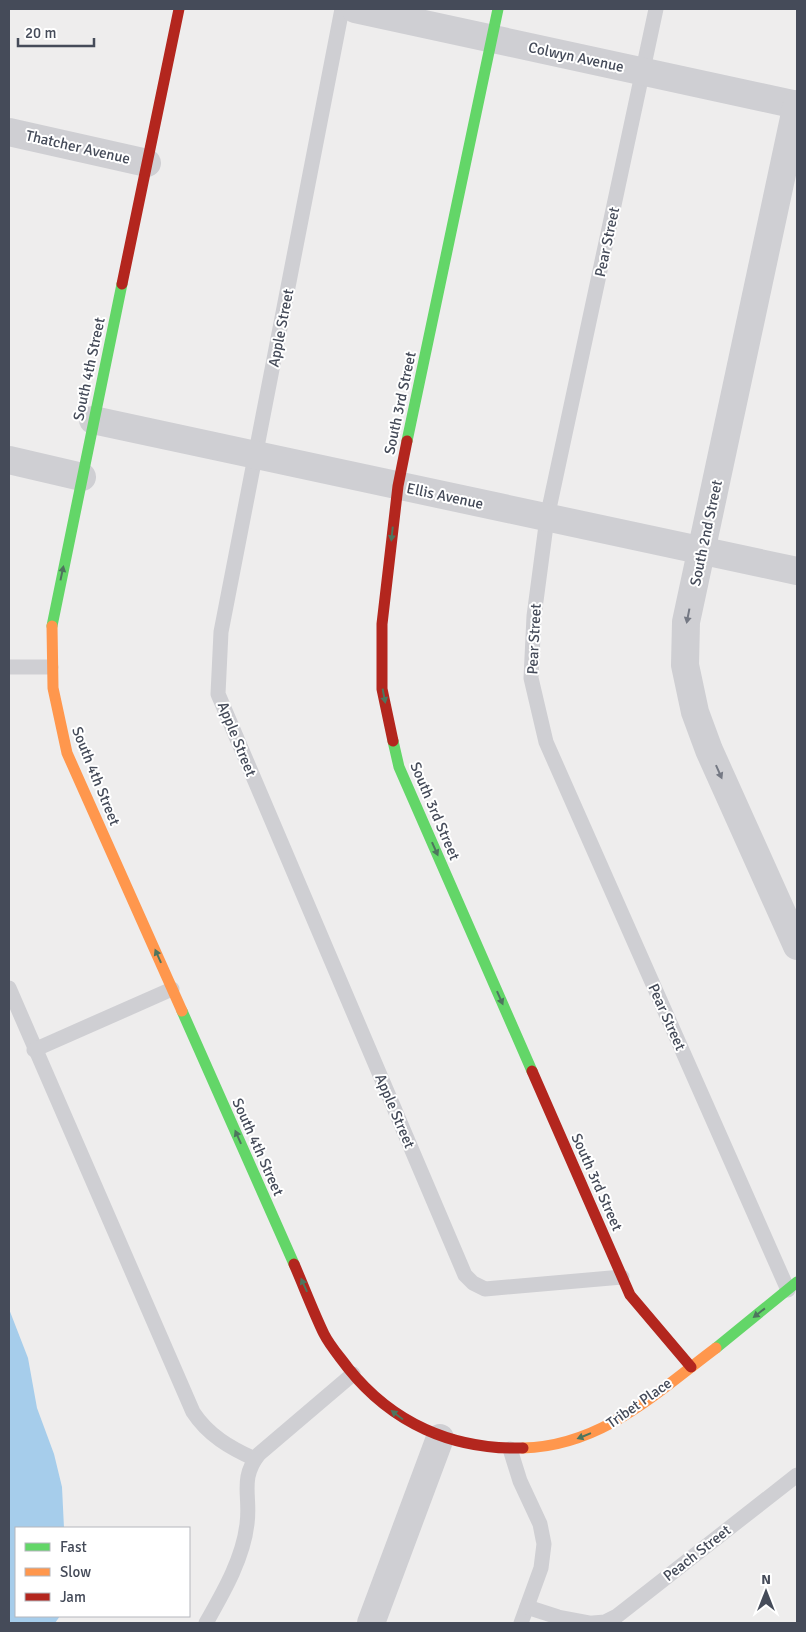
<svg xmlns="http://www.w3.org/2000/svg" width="806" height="1632" font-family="Signika,sans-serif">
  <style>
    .water { fill: #a6cdeb }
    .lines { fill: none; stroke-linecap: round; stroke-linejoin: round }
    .lane { stroke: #cfcfd3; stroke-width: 15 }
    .street { stroke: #cfcfd3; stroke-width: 28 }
    .fast { stroke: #63d668; stroke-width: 11 }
    .slow { stroke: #ff974d; stroke-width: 11 }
    .jam { stroke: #b3261e; stroke-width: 11 }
    .oneway { fill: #4e755e }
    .oneway2 { fill: #757984 }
    .labels { text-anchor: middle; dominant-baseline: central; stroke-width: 4; stroke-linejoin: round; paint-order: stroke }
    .street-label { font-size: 15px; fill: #454b59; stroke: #fff }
  </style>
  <rect width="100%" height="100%" fill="#eeeded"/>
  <polygon class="water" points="9,1309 28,1358 37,1408 54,1454 62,1487 64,1528 16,1528 16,1616 60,1616 55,1623 9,1623"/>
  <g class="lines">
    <g class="lane">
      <polyline points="342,9 221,632 218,694 465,1275 473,1283 485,1289 622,1277"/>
      <polyline points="656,9 547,518 534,616 531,678 546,742 788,1290"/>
      <polyline points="9,667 51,667"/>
      <path d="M9,988L193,1412C208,1435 230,1448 255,1459"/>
      <polyline points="34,1050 172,989"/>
      <polyline points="510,1449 520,1481 540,1524 544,1544 541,1568 521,1623"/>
      <polyline points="527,1607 558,1617 590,1623"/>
      <path d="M206,1623C223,1593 243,1559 247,1524C251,1496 239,1479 259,1454L353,1374"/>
      <polyline points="593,1623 605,1622 617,1616 797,1475"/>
    </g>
    <g class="street">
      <polyline points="355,9 797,105"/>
      <polyline points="797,104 686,622 685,665 695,712 709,750 797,946"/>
      <polyline points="9,132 147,163"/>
      <polyline points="93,420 797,571"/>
      <polyline points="9,460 82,477"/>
      <polyline points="371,1623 440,1438"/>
    </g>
    <g class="fast">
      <polyline points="407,441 498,9"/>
      <polyline points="52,626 122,284"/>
      <polyline points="393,741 399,767 532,1071"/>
      <polyline points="182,1011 294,1264"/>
      <polyline points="716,1348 797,1282"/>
    </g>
    <g class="slow">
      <polyline points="52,626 53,688 67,753 182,1011"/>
      <path d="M523,1448C602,1446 656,1393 716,1348"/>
    </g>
    <g class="jam">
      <polyline points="122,284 179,9"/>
      <polyline points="393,741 382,689 382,624 398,486 407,441"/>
      <polyline points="532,1071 630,1295 691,1367"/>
      <path d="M294,1264C304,1287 313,1311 324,1334C330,1346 340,1357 348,1368C392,1423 452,1450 523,1448"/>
    </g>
  </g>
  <defs><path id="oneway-solid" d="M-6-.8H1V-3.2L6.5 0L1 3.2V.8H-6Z" transform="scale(1.25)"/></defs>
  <g class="oneway">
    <use href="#oneway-solid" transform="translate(392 534) rotate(96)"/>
    <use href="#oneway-solid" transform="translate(62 573) rotate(-78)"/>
    <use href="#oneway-solid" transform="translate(384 696) rotate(79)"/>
    <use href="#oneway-solid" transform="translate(435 849) rotate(66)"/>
    <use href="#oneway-solid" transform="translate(158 956) rotate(-114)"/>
    <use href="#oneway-solid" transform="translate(500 998) rotate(66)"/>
    <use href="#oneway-solid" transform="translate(238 1137) rotate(-114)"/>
    <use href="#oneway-solid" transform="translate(304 1285) rotate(-114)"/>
    <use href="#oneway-solid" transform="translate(759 1313) rotate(142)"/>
    <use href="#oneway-solid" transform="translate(397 1415) rotate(-143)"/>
    <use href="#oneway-solid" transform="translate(584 1436) rotate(158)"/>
  </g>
  <g class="oneway2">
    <use href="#oneway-solid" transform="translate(688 616) rotate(101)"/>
    <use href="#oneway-solid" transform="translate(719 772) rotate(66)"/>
  </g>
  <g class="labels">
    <g class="street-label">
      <text transform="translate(576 57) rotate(12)">Colwyn Avenue</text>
      <text transform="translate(78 147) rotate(13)">Thatcher Avenue</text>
      <text transform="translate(607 242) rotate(-78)">Pear Street</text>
      <text transform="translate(281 328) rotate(-79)">Apple Street</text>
      <text transform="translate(89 369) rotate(-78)">South 4th Street</text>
      <text transform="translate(400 403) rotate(-78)">South 3rd Street</text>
      <text transform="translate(445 496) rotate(12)">Ellis Avenue</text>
      <text transform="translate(706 533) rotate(-78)">South 2nd Street</text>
      <text transform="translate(534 639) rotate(-87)">Pear Street</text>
      <text transform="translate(237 739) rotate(68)">Apple Street</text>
      <text transform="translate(96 776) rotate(68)">South 4th Street</text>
      <text transform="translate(435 811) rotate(67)">South 3rd Street</text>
      <text transform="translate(667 1017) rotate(66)">Pear Street</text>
      <text transform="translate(395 1111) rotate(67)">Apple Street</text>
      <text transform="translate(258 1147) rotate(66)">South 4th Street</text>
      <text transform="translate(597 1182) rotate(66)">South 3rd Street</text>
      <text transform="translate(639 1403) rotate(-35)">Tribet Place</text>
      <text transform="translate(697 1553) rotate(-38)">Peach Street</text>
    </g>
  </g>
  <rect width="806" height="1632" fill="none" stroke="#454b59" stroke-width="20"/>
  <rect x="15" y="1527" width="175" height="90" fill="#ffffff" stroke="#b5b7bd"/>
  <rect x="25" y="1543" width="25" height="8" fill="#63d668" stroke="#b5b7bd"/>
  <text x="60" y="1552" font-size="15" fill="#454b59">Fast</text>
  <rect x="25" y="1568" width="25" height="8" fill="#ff974d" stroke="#b5b7bd"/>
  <text x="60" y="1577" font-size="15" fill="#454b59">Slow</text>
  <rect x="25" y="1593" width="25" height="8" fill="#b3261e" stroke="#b5b7bd"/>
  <text x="60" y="1602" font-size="15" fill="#454b59">Jam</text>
  <g transform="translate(766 1592)" stroke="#ffffff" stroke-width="4" paint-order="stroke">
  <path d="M0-4L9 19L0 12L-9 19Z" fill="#454b59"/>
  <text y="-8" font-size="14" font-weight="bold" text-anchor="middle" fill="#454b59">N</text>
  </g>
  <path d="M18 38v8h76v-8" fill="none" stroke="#454b59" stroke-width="2.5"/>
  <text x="25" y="38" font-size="15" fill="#454b59" stroke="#ffffff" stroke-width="4" paint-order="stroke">20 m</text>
</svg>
